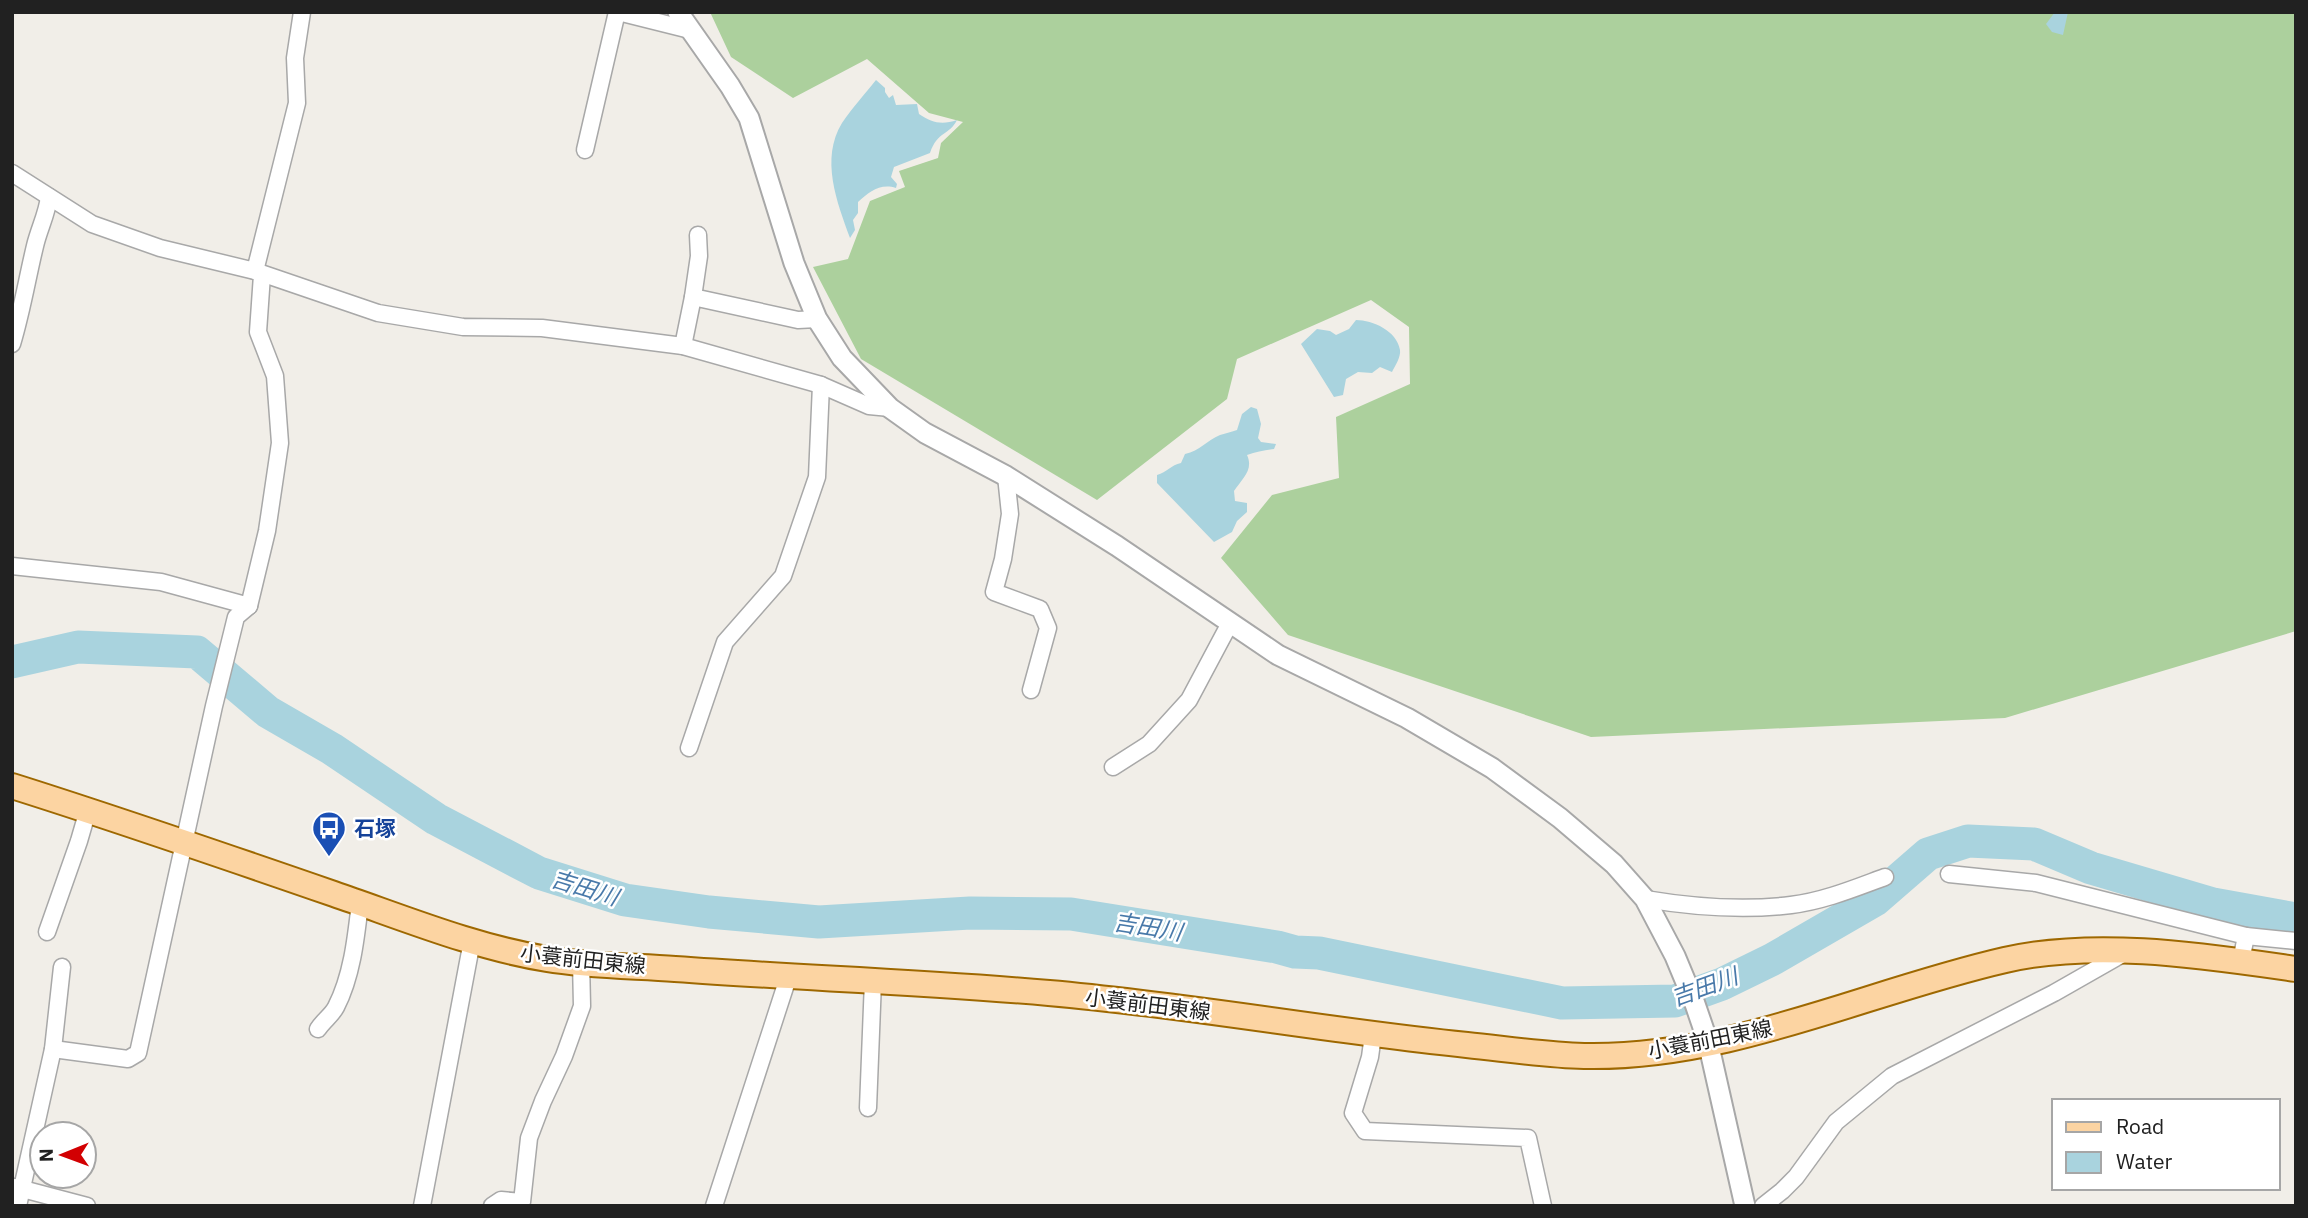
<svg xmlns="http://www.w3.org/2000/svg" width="2308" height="1218" font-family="'IBM Plex Sans','Noto Sans JP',sans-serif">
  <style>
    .forest { fill: #acd09d }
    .water { fill: #a9d3de }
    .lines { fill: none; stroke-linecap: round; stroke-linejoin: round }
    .river { stroke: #a9d3de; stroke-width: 33 }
    .minor-casing { stroke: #a8a8a8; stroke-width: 19 }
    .tertiary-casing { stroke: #a8a8a8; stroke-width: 23 }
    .primary-casing { stroke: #9e6800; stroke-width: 28 }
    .minor { stroke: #fff; stroke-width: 16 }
    .tertiary { stroke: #fff; stroke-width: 19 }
    .primary { stroke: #fcd4a2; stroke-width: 24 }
    .labels { text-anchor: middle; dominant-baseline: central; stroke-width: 5; stroke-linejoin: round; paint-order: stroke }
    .transit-label { font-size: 21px; font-weight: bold; fill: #164399; stroke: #fff; text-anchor: start }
    .street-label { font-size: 21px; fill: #212121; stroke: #fff }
    .water-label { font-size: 23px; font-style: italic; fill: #497aaa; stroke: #fff }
  </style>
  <rect width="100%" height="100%" fill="#f1eee8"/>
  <polygon class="forest" points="710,12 2296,12 2296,631 2005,718 1591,737 1288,635 1221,558 1272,495 1339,478 1336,417 1410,384 1409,327 1371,300 1237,359 1227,399 1097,500 861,359 813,267 848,259 870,201 905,187 899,171 938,158 941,143 963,122 929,113 867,59 793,98 731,57"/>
  <g class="water">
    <polygon points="2055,12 2068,12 2063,35 2052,32 2046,24"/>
    <path d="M876,80L885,88V92L889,98L893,95L896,105L917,104L919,114C932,123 942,125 957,120C949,136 938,130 930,153L894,167L891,177L897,184L896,188C880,183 869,192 858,202V213L853,220L855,230L850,238C837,202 820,159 842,123C852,108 865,94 876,80Z"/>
    <path d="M1356,320C1373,320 1397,331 1400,350C1401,357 1395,366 1392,372L1380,367L1372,373L1358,372L1346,379L1343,395L1334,397L1301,344L1317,329L1330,331L1336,335L1349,329Z"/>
    <path d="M1251,407L1257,409L1261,424L1258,438L1261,442L1276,444L1274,449C1264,450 1256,452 1247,455C1254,470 1242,479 1234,491L1235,501L1247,503V512L1237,521L1232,532L1214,542L1157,483V475C1167,472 1171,465 1181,463L1185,454C1200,451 1207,440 1220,435C1226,433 1232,432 1237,430L1242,414Z"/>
  </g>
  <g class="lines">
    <polyline class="river" points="12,662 78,647 197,652 268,712 332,749 436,819 539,873 625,900 709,912 819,922 970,913 1071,914 1277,947 1295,952 1319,953 1562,1003 1675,1001 1722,984 1773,959 1875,900 1928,854 1968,841 2034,844 2091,868 2213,904 2296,919"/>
    <g class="minor-casing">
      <g id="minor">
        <polyline points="618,12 690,30"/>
        <polyline points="585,150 617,12"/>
        <polyline points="12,173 92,224 160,248 255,271 378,313 463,327 542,328 683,346 821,385 869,406 890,408"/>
        <polyline points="255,271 297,103 295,58 302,12"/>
        <polyline points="693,297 699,256 698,235"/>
        <path d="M12,344C22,311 27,279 35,246C39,229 47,214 49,197"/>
        <polyline points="683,346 693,297 798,320 817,319"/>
        <polyline points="1006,476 1010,514 1003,559 994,592 1040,609 1048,628 1031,690"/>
        <polyline points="12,566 161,582 249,606"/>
        <polyline points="689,748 725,642 783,576 817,477 821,385"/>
        <polyline points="1113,767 1149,744 1189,700 1230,623"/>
        <polyline points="1949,874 2036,883 2246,936 2241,961"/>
        <path d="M1645,899C1693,907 1742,911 1791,905C1824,901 1855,888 1885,877"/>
        <polyline points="47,932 79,841 88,810"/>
        <polyline points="2246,936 2296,941"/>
        <path d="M318,1029C323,1021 332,1015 336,1007C352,976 356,938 360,903"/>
        <polyline points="1373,1035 1370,1057 1353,1113 1365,1131 1528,1138 1543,1206"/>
        <polyline points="53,1049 128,1059 138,1053 214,706 236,617 249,606 267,531 280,443 275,376 258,332 262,275"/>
        <polyline points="868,1108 873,981"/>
        <polyline points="15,1187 87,1206"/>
        <polyline points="18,1206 53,1049 62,967"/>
        <polyline points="422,1206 472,941"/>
        <polyline points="492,1206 501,1200 522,1202 529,1138 543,1101 564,1056 582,1006 581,961"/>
        <polyline points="714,1206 788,978"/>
        <polyline points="1763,1206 1782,1191 1796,1177 1836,1122 1892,1076 2054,993 2126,952"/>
      </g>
    </g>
    <g class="tertiary-casing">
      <polyline id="tertiary" points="678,12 730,86 749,118 794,263 817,319 842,358 890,408 925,433 1006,476 1117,546 1278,655 1407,718 1492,768 1560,818 1614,864 1645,899 1675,956 1695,1004 1708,1042 1745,1206"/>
    </g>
    <g class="primary-casing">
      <path id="primary" d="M12,786C120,820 227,857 334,894C404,918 474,947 547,959C588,966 633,966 675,969C800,978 925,982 1049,993C1189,1005 1328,1031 1467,1045C1506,1049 1545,1055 1584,1056C1730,1059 1865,992 2005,960C2096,939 2204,956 2296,969"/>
    </g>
    <use href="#minor" class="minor"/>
    <use href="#tertiary" class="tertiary"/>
    <use href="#primary" class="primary"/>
  </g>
  <defs>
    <g id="bus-pin" transform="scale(1.75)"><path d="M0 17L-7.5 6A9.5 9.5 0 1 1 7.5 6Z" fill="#1a4fb4" stroke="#fff"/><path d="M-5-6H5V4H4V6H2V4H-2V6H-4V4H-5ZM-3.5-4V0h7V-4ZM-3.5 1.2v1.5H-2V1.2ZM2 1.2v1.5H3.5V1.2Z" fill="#fff"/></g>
  </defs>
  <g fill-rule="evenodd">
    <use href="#bus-pin" x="329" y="828"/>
  </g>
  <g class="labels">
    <g class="transit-label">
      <text x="354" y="828">石塚</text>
    </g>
    <g class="street-label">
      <text transform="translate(583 959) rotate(6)">小蓑前田東線</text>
      <text transform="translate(1148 1004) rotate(7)">小蓑前田東線</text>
      <text transform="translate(1710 1039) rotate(-11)">小蓑前田東線</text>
    </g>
    <g class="water-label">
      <text transform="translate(585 887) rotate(17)">吉田川</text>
      <text transform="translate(1148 926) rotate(9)">吉田川</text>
      <text transform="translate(1704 986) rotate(-20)">吉田川</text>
    </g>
  </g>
  <rect width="2308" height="1218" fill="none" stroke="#212121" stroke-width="28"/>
  <rect x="2052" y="1099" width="228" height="91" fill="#ffffff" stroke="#a6a6a6" stroke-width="2"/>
  <rect x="2066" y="1122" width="35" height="10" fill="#fcd4a2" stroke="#a6a6a6" stroke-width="2"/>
  <text x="2116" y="1134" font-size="21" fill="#212121">Road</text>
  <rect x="2066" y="1152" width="35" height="21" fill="#a9d3de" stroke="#a6a6a6" stroke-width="2"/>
  <text x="2116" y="1169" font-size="21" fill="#212121">Water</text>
  <g transform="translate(63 1155) rotate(269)"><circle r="33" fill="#ffffff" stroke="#a6a6a6" stroke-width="2"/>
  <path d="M0-5L12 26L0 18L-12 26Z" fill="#d20002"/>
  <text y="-10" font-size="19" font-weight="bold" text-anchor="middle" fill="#212121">N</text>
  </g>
</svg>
